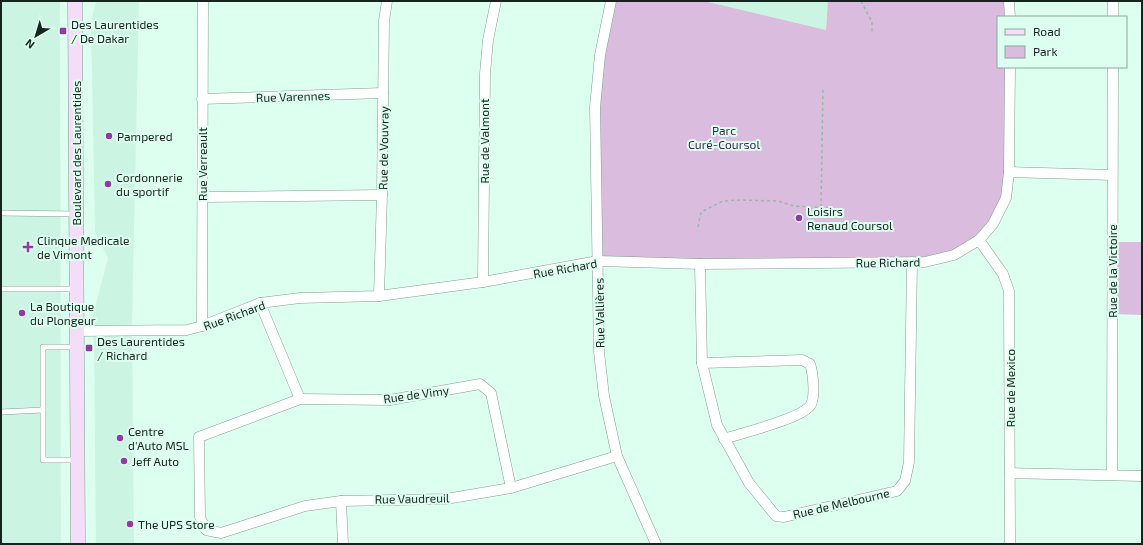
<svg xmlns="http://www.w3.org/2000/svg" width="1143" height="545" font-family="'Exo 2',sans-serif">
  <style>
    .built { fill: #cbf5e2 }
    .green { fill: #d9bcde }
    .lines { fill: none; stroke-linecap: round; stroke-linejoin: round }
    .lane-casing { stroke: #809f91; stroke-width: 6 }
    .street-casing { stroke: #809f91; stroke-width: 11 }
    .secondary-casing { stroke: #809f91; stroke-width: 15 }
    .path { stroke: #9bb6a9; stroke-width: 1.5; stroke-dasharray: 3 3; stroke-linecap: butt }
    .lane { stroke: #fff; stroke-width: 5 }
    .street { stroke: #fff; stroke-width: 10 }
    .secondary { stroke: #f4ddf9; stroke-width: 14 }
    .poi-dot { fill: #9339a5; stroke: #ddffef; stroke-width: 1.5 }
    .labels { text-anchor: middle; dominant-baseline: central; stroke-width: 4; stroke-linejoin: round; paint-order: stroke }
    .poi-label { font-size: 12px; fill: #17231e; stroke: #ddffef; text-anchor: start }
    .street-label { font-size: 12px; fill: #17231e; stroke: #ddffef }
    .park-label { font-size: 12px; fill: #491e52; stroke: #ddffef }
  </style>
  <rect width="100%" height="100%" fill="#ddffef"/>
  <g class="built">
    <polygon points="1,1 60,1 61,544 1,544"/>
    <polygon points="96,1 139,1 132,326 134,544 96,544 94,345 92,319 108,258 95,232 91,23"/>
    <polygon points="704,1 828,1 826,30"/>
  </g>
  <g class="green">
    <polygon points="612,1 704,1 826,30 828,1 1009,1 1010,17 998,17 998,67 1010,67 1006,198 979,240 925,262 598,261 595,107"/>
    <polygon points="1112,242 1142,242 1142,315 1112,314"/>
  </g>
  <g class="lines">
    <g class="lane-casing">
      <g id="lane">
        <polyline points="1,213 75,214"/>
        <polyline points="1,289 76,289"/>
        <polyline points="76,347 43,347 43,460 77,460"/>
        <polyline points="1,412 43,410"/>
      </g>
    </g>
    <g class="street-casing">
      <g id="street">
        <polyline points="611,1 600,55 595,107 599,352 604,396 617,456 656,544"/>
        <polyline points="1009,1 1010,17"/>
        <polyline points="1113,17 1113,1"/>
        <polyline points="202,99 383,93"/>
        <polyline points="1009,172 1112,175"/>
        <polyline points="203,197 382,195"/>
        <polyline points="979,240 1003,274 1009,291 1010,544"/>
        <polyline points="700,264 702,363 717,425 749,483 776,516 784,517 897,491 905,481 909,462 912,262"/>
        <polyline points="483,282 485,74 488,40 496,1"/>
        <polyline points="379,296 382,195 384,21 387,1"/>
        <polyline points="260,303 300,399"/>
        <polyline points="202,326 203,1"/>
        <polyline points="77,331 187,330 202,326 260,303 300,298 379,296 483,282 598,261 700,264 925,262 954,255 979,240 993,224 1006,198 1009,172 1010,67"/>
        <path d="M702,363L802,360L810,364C813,373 816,398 810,406C800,419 742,433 724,439"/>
        <polyline points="1010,473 1142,476"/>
        <polyline points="1112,475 1113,67"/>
        <polyline points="511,488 491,393 480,384 390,400 300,399 199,437 200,517 206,530 221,533 305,506 341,501 446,499 511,488 617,456"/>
        <polyline points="341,501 343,544"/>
      </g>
    </g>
    <g class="secondary-casing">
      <polyline id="secondary" points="75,1 78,544"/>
    </g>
    <g class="path">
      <polyline points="861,1 872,22 872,33"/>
      <polyline points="821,207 823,87"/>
      <polyline points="698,227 701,212 723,201 740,200 778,201 794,206 830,208"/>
    </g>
    <use href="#lane" class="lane"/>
    <use href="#street" class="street"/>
    <use href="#secondary" class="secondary"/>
  </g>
  <g class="poi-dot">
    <rect x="59" y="27" width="8" height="8" rx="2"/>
    <circle cx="109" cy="136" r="4"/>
    <circle cx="108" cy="184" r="4"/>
    <circle cx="799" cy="218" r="4"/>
    <path d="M26 241h4v4h4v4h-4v4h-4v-4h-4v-4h4z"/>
    <circle cx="22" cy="313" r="4"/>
    <rect x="85" y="344" width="8" height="8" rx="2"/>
    <circle cx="120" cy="438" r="4"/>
    <circle cx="124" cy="461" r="4"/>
    <circle cx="130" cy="524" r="4"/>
  </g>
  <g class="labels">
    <g class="poi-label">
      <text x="71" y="24">Des Laurentides<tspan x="71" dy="14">/ De Dakar</tspan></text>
      <text x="117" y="136">Pampered</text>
      <text x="116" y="177">Cordonnerie<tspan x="116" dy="14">du sportif</tspan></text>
      <text x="807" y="211">Loisirs<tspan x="807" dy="14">Renaud Coursol</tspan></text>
      <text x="37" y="240">Clinque Medicale<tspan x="37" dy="14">de Vimont</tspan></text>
      <text x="30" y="306">La Boutique<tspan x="30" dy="14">du Plongeur</tspan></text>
      <text x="97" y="341">Des Laurentides<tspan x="97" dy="14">/ Richard</tspan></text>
      <text x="128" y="431">Centre<tspan x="128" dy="14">d'Auto MSL</tspan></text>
      <text x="132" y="461">Jeff Auto</text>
      <text x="138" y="524">The UPS Store</text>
    </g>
    <g class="street-label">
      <text transform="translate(293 96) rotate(-2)">Rue Varennes</text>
      <text transform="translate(484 141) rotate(-90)">Rue de Valmont</text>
      <text transform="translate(383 148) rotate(-89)">Rue de Vouvray</text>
      <text transform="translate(76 153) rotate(-90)">Boulevard des Laurentides</text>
      <text transform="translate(202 164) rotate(-90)">Rue Verreault</text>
      <text transform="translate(888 262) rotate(-1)">Rue Richard</text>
      <text transform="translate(565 268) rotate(-10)">Rue Richard</text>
      <text transform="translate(1112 271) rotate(-90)">Rue de la Victoire</text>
      <text transform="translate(599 313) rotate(-91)">Rue Vallières</text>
      <text transform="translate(234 315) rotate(-20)">Rue Richard</text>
      <text transform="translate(1010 388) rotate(-90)">Rue de Mexico</text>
      <text transform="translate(416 394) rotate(-8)">Rue de Vimy</text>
      <text transform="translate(412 498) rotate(-1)">Rue Vaudreuil</text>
      <text transform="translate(841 503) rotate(-13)">Rue de Melbourne</text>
    </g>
    <g class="park-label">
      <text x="724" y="130">Parc<tspan x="724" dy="14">Curé-Coursol</tspan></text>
    </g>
  </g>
  <rect width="1143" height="545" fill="none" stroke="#17231e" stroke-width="4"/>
  <rect x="997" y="16" width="130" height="52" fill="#ddffef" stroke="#8ea79b"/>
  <rect x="1005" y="29" width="20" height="6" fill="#f4ddf9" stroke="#8ea79b"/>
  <text x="1033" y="36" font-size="12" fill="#17231e">Road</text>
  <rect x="1005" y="46" width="20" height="12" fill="#d9bcde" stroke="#8ea79b"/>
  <text x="1033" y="56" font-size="12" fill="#17231e">Park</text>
  <g transform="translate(36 36) rotate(218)" stroke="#ddffef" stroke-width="3" paint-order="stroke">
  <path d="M0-3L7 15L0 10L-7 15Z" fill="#17231e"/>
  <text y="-6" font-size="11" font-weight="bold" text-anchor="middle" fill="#17231e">N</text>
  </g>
</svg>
